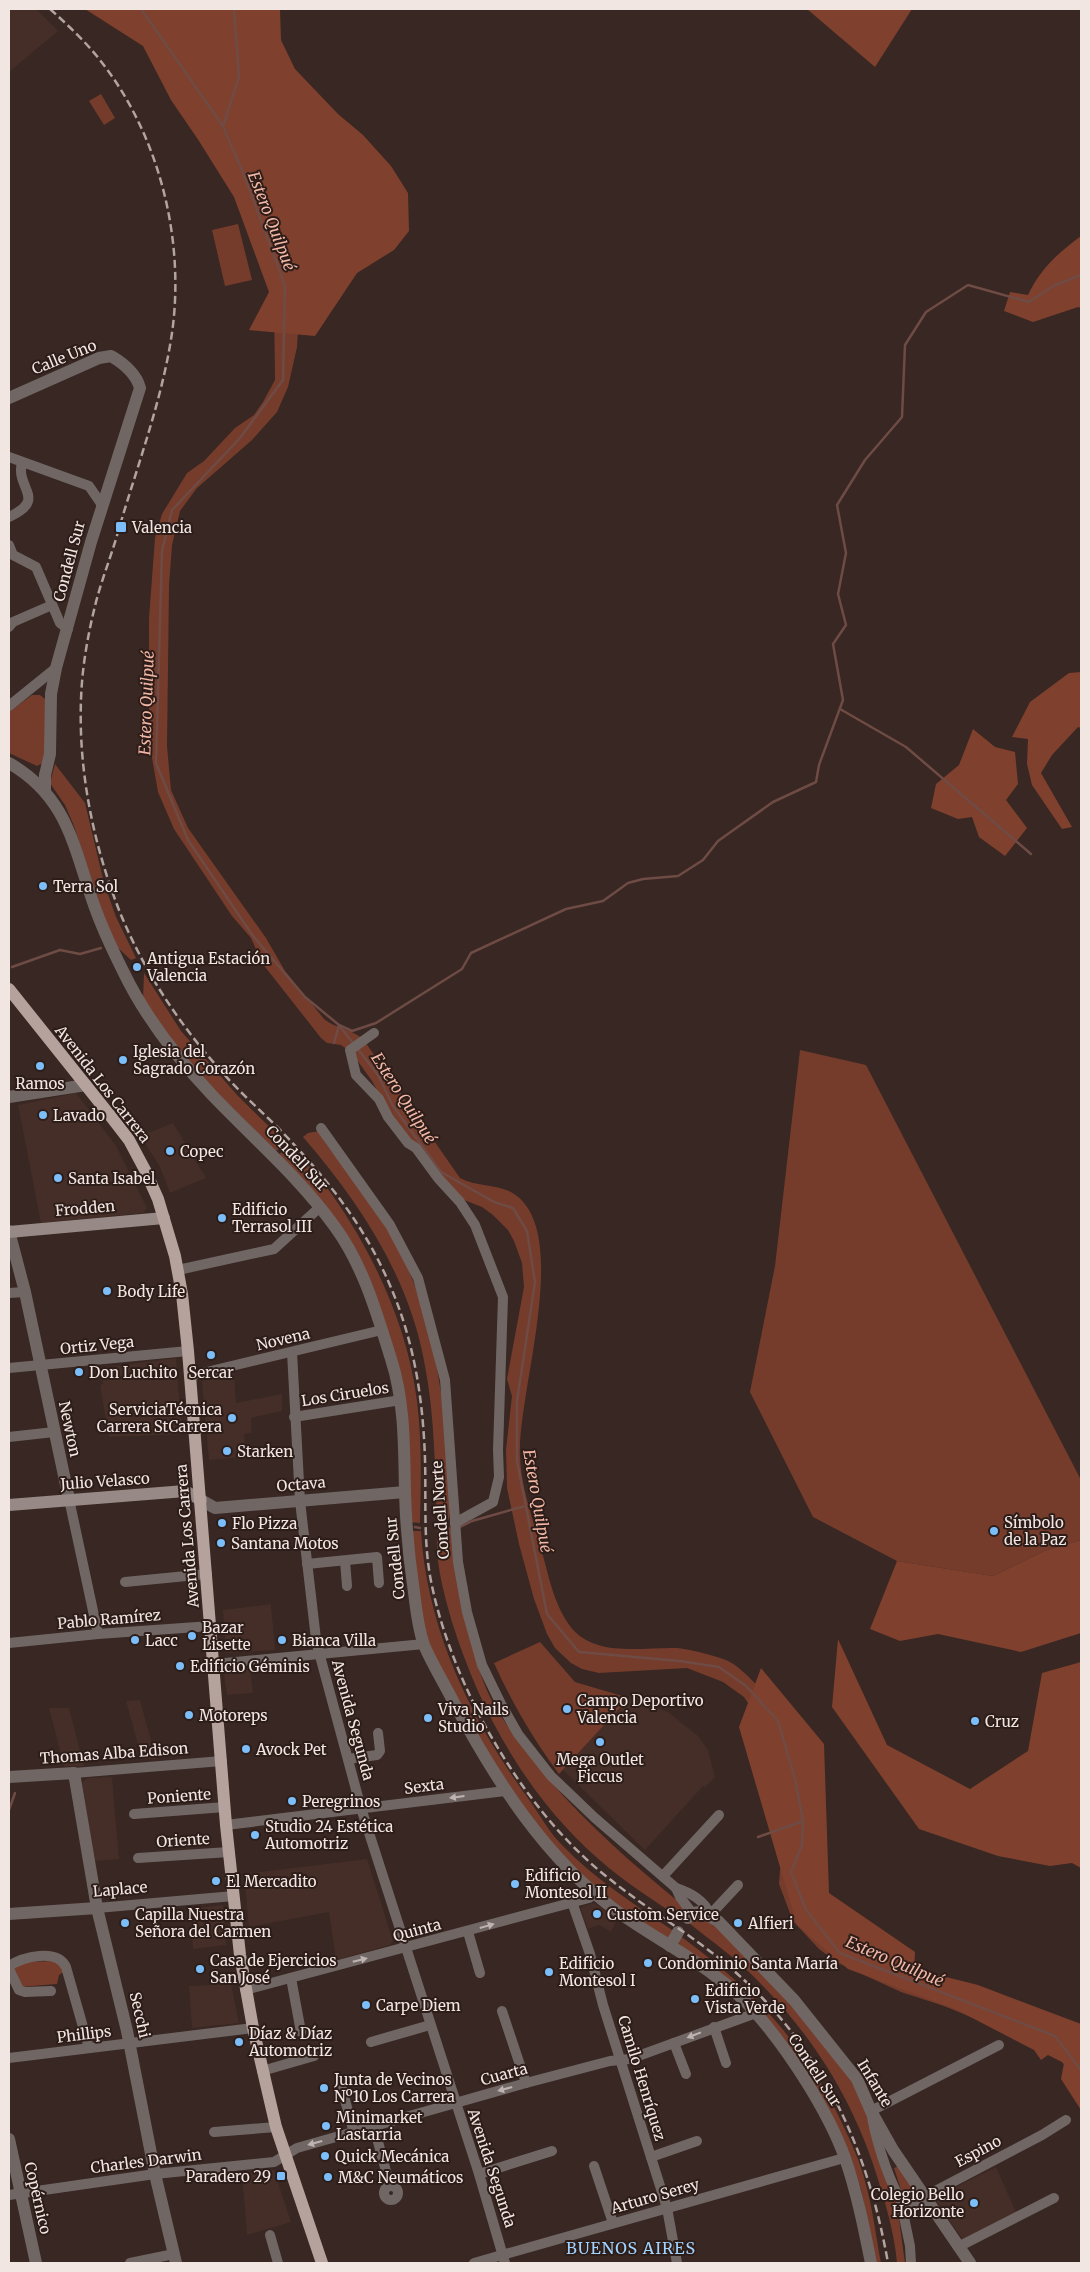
<svg xmlns="http://www.w3.org/2000/svg" width="1090" height="2272" font-family="Merriweather,serif">
  <style>
    .built { fill: #452e27 }
    .green { fill: #753c2c }
    .forest { fill: #80402e }
    .lines { fill: none; stroke-linecap: round; stroke-linejoin: round }
    .stream { stroke: #6e4b44; stroke-width: 2.5 }
    .minor { stroke: #706765; stroke-width: 10 }
    .tertiary { stroke: #706765; stroke-width: 12 }
    .secondary { stroke: #978985; stroke-width: 12 }
    .primary { stroke: #b5a29d; stroke-width: 12 }
    .rail { stroke: #b2a4a1; stroke-width: 2.5; stroke-dasharray: 8 4; stroke-linecap: butt }
    .oneway { fill: #beb3b1 }
    .poi-dot { fill: #7cbef9; stroke: #2d1d19; stroke-width: 2 }
    .labels { text-anchor: middle; dominant-baseline: central; stroke-width: 4; stroke-linejoin: round; paint-order: stroke }
    .street-label { font-size: 15px; fill: #f2e6e3; stroke: #2d1d19 }
    .poi-label { font-size: 15px; fill: #f2e6e3; stroke: #2d1d19; text-anchor: start }
    .water-label { font-size: 16px; font-style: italic; fill: #f3b7a6; stroke: #2d1d19 }
    .neighbourhood-label { font-size: 16px; letter-spacing: 1px; fill: #a2d2fe; stroke: #2d1d19 }
  </style>
  <rect width="100%" height="100%" fill="#382722"/>
  <g class="built">
    <polygon points="9,9 36,9 58,31 9,72"/>
    <polygon points="76,1093 116,1146 147,1208 143,1213 41,1223 18,1105"/>
    <polygon points="173,1123 206,1178 170,1193 159,1165 140,1136"/>
    <polygon points="176,1358 182,1434 109,1437 100,1385 103,1384 102,1368"/>
    <polygon points="234,1373 236,1403 282,1394 282,1411 251,1418 252,1433 244,1434 246,1457 209,1460 202,1381"/>
    <polygon points="271,1604 275,1650 226,1653 223,1610"/>
    <polygon points="250,1668 253,1693 227,1695 224,1676 226,1671"/>
    <polygon points="629,1698 668,1712 698,1736 708,1750 715,1777 705,1787 703,1786 645,1850 563,1770"/>
    <polygon points="140,1700 156,1759 142,1759 126,1701"/>
    <polygon points="49,1708 69,1708 84,1766 64,1766"/>
    <polygon points="112,1777 119,1859 94,1861 82,1783 87,1778"/>
    <polygon points="367,1859 393,1941 390,1945 336,1960 329,1912 249,1927 244,1874"/>
    <polygon points="594,1903 617,1919 611,1932 599,1925 588,1929 581,1909 583,1906"/>
    <polygon points="223,1905 226,1945 193,1949 190,1909"/>
    <polygon points="231,1984 239,2023 192,2028 189,1986"/>
    <polygon points="996,2167 1016,2212 963,2240 934,2198"/>
    <polygon points="274,2170 291,2222 247,2235 242,2174"/>
  </g>
  <g class="green">
    <polygon points="101,94 115,118 104,125 89,101"/>
    <polygon points="238,224 252,280 225,286 212,230"/>
    <path d="M274,298L298,329L297,347L288,387L277,412L252,440L197,488L180,511L172,545L169,586L167,746L171,790L188,828L266,938L285,971L324,1019C336,1029 350,1028 363,1039L460,1178C478,1188 501,1183 517,1196C571,1239 517,1394 520,1456C521,1487 532,1516 540,1545C548,1572 553,1603 570,1626C594,1658 642,1647 677,1648C689,1649 717,1656 728,1661C742,1668 754,1683 765,1693L810,1848L851,1948L1053,2025L1066,2067L1056,2055L1015,2035L944,2006L901,1992L838,1963L819,1949L793,1921L779,1884L780,1870L786,1844L765,1729L744,1697L723,1682L687,1668L599,1673L582,1669L571,1663L555,1648L547,1634L534,1599L519,1544L507,1488L506,1450L512,1396L507,1379L524,1287L522,1263L514,1241L508,1230L493,1215L482,1207L454,1196L405,1140L372,1081L352,1053L341,1045L327,1043L321,1038L262,963L251,938L232,916L174,829L158,792L149,741V618L155,538L162,514L187,473L204,461L235,428L254,415L263,402L275,380Z"/>
    <polygon points="32,695 40,695 45,699 45,753 43,763 37,766 9,753 9,712"/>
    <polygon points="55,764 85,803 104,883 116,917 136,958 131,960 117,947 108,929 74,826 65,805 50,783"/>
    <polygon points="144,973 181,1031 238,1096 287,1144 276,1151 195,1071 143,1000"/>
    <polygon points="800,1050 866,1065 1081,1480 1081,1540 1044,1551 993,1576 897,1561 813,1517 750,1392 775,1266"/>
    <path d="M319,1131C326,1147 337,1157 348,1170C360,1185 371,1201 381,1217C424,1284 440,1365 447,1444C449,1469 452,1494 449,1519L437,1525C435,1472 435,1418 425,1366C410,1278 360,1203 303,1137L308,1133Z"/>
    <path d="M291,1147C306,1163 321,1178 333,1196C375,1256 408,1328 417,1401C422,1442 421,1482 420,1523L408,1522L405,1415L363,1268L279,1154Z"/>
    <path d="M448,1525L452,1530C462,1586 466,1647 491,1699C500,1716 513,1734 525,1749C568,1808 624,1857 680,1903L686,1910L683,1920C658,1903 632,1887 609,1868C533,1806 482,1717 453,1625C445,1598 433,1556 438,1528Z"/>
    <path d="M409,1531H421C427,1631 472,1722 530,1801C540,1815 549,1832 561,1844C594,1879 636,1905 675,1932L666,1940L623,1913L567,1863L502,1780L430,1649L422,1619Z"/>
    <path d="M540,1642L575,1682L629,1698L559,1774C533,1739 512,1703 494,1663Z"/>
    <path d="M695,1919L711,1921L796,2008L853,2081L871,2124L897,2205L905,2263H897C895,2238 888,2213 881,2189C857,2106 817,2040 756,1979C736,1958 711,1941 689,1923Z"/>
    <path d="M679,1935C749,1986 804,2042 841,2121C851,2142 861,2163 866,2185C873,2210 876,2237 881,2263H877L861,2189L847,2149L775,2027L680,1947L678,1940Z"/>
    <polygon points="55,1961 65,1971 59,1975 57,1984 19,1987 12,1970 20,1962"/>
    <polygon points="899,2166 918,2195 905,2202 894,2168"/>
  </g>
  <g class="forest">
    <polygon points="85,9 280,9 281,40 295,69 338,114 363,135 391,166 408,193 409,231 394,250 357,273 315,336 249,330 269,292 234,197 199,141 171,100 143,46"/>
    <polygon points="807,9 912,9 875,67"/>
    <path d="M1081,236V308L1078,307L1033,322L1004,311L1010,292L1028,295C1041,268 1058,253 1081,236Z"/>
    <polygon points="1081,672 1081,728 1078,727 1052,755 1041,773 1072,827 1062,829 1032,785 1027,764 1028,739 1012,737 1030,702 1069,673"/>
    <polygon points="973,729 995,747 1015,752 1018,784 1006,800 1027,828 1005,856 979,837 972,817 958,819 931,808 936,784 959,765"/>
    <polygon points="1081,1540 1081,1633 1021,1652 938,1634 900,1641 870,1629 897,1561 993,1576 1044,1551"/>
    <polygon points="838,1639 887,1745 970,1789 1028,1751 1042,1673 1081,1662 1081,1868 1072,1863 1050,1866 998,1856 919,1829 832,1707"/>
    <polygon points="761,1668 824,1744 829,1893 915,1952 914,1969 978,1985 1081,2024 1081,2110 1061,2079 1064,2063 1048,2055 1041,2060 1034,2050 955,2009 848,1969 797,1925 739,1727"/>
  </g>
  <g class="lines">
    <g class="stream">
      <polyline points="141,9 223,126 246,180 285,286 283,380 240,438 172,510 162,551 156,763 188,840 253,936 305,997 339,1025 353,1043"/>
      <polyline points="223,126 239,77 234,9"/>
      <polyline points="840,709 906,747 1031,854"/>
      <polyline points="12,967 60,950 80,954 101,948"/>
      <polyline points="334,1043 339,1025 352,1031 376,1023 462,969 471,953 566,909 603,901 628,883 643,879 678,876 703,860 718,841 773,802 816,782 819,765 843,700 833,644 846,625 838,594 846,553 837,505 865,460 902,417 905,345 926,312 968,285 1029,302 1053,286 1081,275"/>
      <polyline points="357,1048 378,1075 393,1106 441,1172 494,1202 513,1208 527,1231 535,1282 517,1401 517,1461 547,1614 579,1652 680,1661 719,1667 746,1686 778,1721 795,1779 803,1821 802,1845 791,1872 806,1910 840,1953 1055,2036 1081,2070"/>
      <polyline points="415,1527 420,1528"/>
      <polyline points="458,1528 472,1521 525,1506"/>
      <polyline points="439,1530 450,1533 453,1531"/>
      <polyline points="9,1810 15,1793"/>
      <polyline points="758,1837 803,1821"/>
    </g>
    <g class="minor">
      <polyline points="9,457 89,486 102,505"/>
      <path d="M9,517C48,499 15,488 22,463"/>
      <polyline points="9,545 13,555 36,567 60,623 68,629"/>
      <polyline points="9,627 13,622 52,605"/>
      <polyline points="9,706 56,668"/>
      <polyline points="374,1033 350,1050 356,1075 379,1099 388,1117 408,1143 416,1148 438,1178 460,1202 475,1225 503,1297 498,1450 499,1477 493,1502 455,1523"/>
      <path d="M321,1128L390,1225L418,1278L445,1380L458,1562L467,1612L482,1665L501,1704L518,1734L551,1776L595,1818L676,1888C689,1892 706,1901 710,1915L738,1885"/>
      <polyline points="178,1270 274,1249 320,1207"/>
      <polyline points="9,1293 25,1292"/>
      <polyline points="292,1352 300,1501 316,1639 320,1656 361,1808 479,2174 505,2263"/>
      <polyline points="9,1368 188,1351"/>
      <polyline points="190,1376 382,1330"/>
      <polyline points="294,1417 401,1400"/>
      <polyline points="9,1437 54,1432"/>
      <polyline points="69,1499 98,1634"/>
      <polyline points="345,1561 347,1586"/>
      <polyline points="307,1564 377,1557 379,1583"/>
      <polyline points="125,1582 207,1574"/>
      <polyline points="9,1643 98,1634 211,1626"/>
      <polyline points="215,1664 424,1644"/>
      <polyline points="348,1759 377,1755 380,1751 378,1733"/>
      <polyline points="74,1773 222,1761"/>
      <polyline points="134,1814 225,1807"/>
      <polyline points="226,1825 505,1791"/>
      <polyline points="138,1858 229,1852"/>
      <polyline points="663,1876 719,1815"/>
      <polyline points="676,1888 680,1897 692,1913"/>
      <polyline points="572,1902 590,1954 603,2005 667,2208 677,2263"/>
      <polyline points="97,1908 234,1896"/>
      <polyline points="468,1932 480,1973"/>
      <path d="M9,1966C23,1957 57,1948 66,1967L89,2048"/>
      <polyline points="9,1969 19,1990 25,1992 51,1991"/>
      <polyline points="291,1978 301,2032"/>
      <polyline points="245,1990 589,1898 594,1894"/>
      <polyline points="502,2011 526,2083"/>
      <polyline points="714,2027 726,2063"/>
      <polyline points="371,2042 430,2025"/>
      <polyline points="674,2043 686,2074"/>
      <polyline points="9,2058 253,2028"/>
      <polyline points="262,2071 314,2056"/>
      <polyline points="339,2078 354,2133"/>
      <polyline points="374,2127 390,2186"/>
      <polyline points="214,2132 276,2127"/>
      <polyline points="651,2157 697,2141"/>
      <polyline points="594,2166 613,2223"/>
      <polyline points="479,2174 552,2151"/>
      <circle cx="391" cy="2193" r="7"/>
      <polyline points="9,2195 155,2174 274,2162 297,2148 526,2083 610,2061 630,2059 756,2013"/>
      <path d="M899,2197C886,2173 875,2137 871,2111L999,2045"/>
      <polyline points="901,2203 910,2246 911,2263"/>
      <polyline points="903,2208 1042,2135 1066,2120"/>
      <polyline points="270,2235 278,2263"/>
      <polyline points="958,2247 1054,2198"/>
      <polyline points="130,2263 174,2254"/>
      <polyline points="474,2263 844,2158"/>
    </g>
    <g class="tertiary">
      <path d="M9,398L99,358L111,356C123,363 136,373 140,388L91,542L56,668L51,694L50,754L45,775V791"/>
      <path d="M9,763C68,797 73,846 94,905C102,928 112,949 123,971C145,1017 177,1058 212,1095C254,1139 299,1177 335,1227C363,1265 377,1314 391,1359C405,1402 404,1448 405,1493C406,1526 409,1559 414,1592C416,1609 418,1628 424,1645C432,1664 444,1683 453,1701C495,1779 545,1859 618,1912C664,1945 718,1969 756,2013C789,2051 828,2111 845,2158C857,2193 864,2228 871,2263"/>
      <polyline points="9,1097 86,1085"/>
      <polyline points="9,1231 25,1292 69,1499"/>
      <polyline points="201,1500 215,1508 405,1492"/>
      <polyline points="9,1777 74,1773 97,1908 127,2031 155,2174 176,2263"/>
      <polyline points="9,1914 97,1908"/>
      <polyline points="688,1918 692,1913 700,1912 718,1921 794,2000 857,2079 871,2111 893,2150 970,2263"/>
      <polyline points="670,1946 678,1932"/>
      <polyline points="9,2139 36,2263"/>
    </g>
    <g class="secondary">
      <polyline points="9,1232 164,1218"/>
      <polyline points="9,1505 185,1491 201,1500"/>
    </g>
    <polyline class="primary" points="9,989 112,1118 129,1140 145,1170 158,1199 175,1256 182,1294 188,1351 226,1825 240,1955 253,2028 276,2127 322,2263"/>
    <path class="rail" d="M50,9C69,26 88,44 103,64C160,138 185,241 172,333C162,401 137,466 118,532C111,557 101,581 95,606C89,630 84,657 82,682C76,759 91,838 119,910C143,970 179,1024 222,1072C242,1095 265,1114 286,1136C328,1180 365,1227 389,1283C414,1340 423,1398 425,1459C426,1493 424,1528 428,1562C435,1620 465,1693 495,1743C525,1794 564,1844 611,1880C648,1910 689,1933 726,1964C820,2043 867,2144 888,2263"/>
  </g>
  <defs><path id="oneway-solid" d="M-6-.8H1V-3.2L6.5 0L1 3.2V.8H-6Z" transform="scale(1.25)"/></defs>
  <g class="oneway">
    <use href="#oneway-solid" transform="translate(457 1797) rotate(173)"/>
    <use href="#oneway-solid" transform="translate(487 1926) rotate(-16)"/>
    <use href="#oneway-solid" transform="translate(360 1960) rotate(-14)"/>
    <use href="#oneway-solid" transform="translate(694 2035) rotate(159)"/>
    <use href="#oneway-solid" transform="translate(505 2089) rotate(165)"/>
    <use href="#oneway-solid" transform="translate(315 2143) rotate(165)"/>
  </g>
  <g class="poi-dot">
    <rect x="115" y="521" width="12" height="12" rx="2.5"/>
    <circle cx="43" cy="886" r="5"/>
    <circle cx="137" cy="967" r="5"/>
    <circle cx="123" cy="1060" r="5"/>
    <circle cx="40" cy="1066" r="5"/>
    <circle cx="43" cy="1115" r="5"/>
    <circle cx="170" cy="1151" r="5"/>
    <circle cx="58" cy="1178" r="5"/>
    <circle cx="222" cy="1218" r="5"/>
    <circle cx="107" cy="1291" r="5"/>
    <circle cx="211" cy="1355" r="5"/>
    <circle cx="79" cy="1372" r="5"/>
    <circle cx="232" cy="1418" r="5"/>
    <circle cx="227" cy="1451" r="5"/>
    <circle cx="222" cy="1523" r="5"/>
    <circle cx="994" cy="1531" r="5"/>
    <circle cx="221" cy="1543" r="5"/>
    <circle cx="192" cy="1636" r="5"/>
    <circle cx="135" cy="1640" r="5"/>
    <circle cx="282" cy="1640" r="5"/>
    <circle cx="180" cy="1666" r="5"/>
    <circle cx="567" cy="1709" r="5"/>
    <circle cx="189" cy="1715" r="5"/>
    <circle cx="428" cy="1718" r="5"/>
    <circle cx="975" cy="1721" r="5"/>
    <circle cx="600" cy="1742" r="5"/>
    <circle cx="246" cy="1749" r="5"/>
    <circle cx="292" cy="1801" r="5"/>
    <circle cx="255" cy="1835" r="5"/>
    <circle cx="216" cy="1881" r="5"/>
    <circle cx="515" cy="1884" r="5"/>
    <circle cx="597" cy="1914" r="5"/>
    <circle cx="125" cy="1923" r="5"/>
    <circle cx="738" cy="1923" r="5"/>
    <circle cx="648" cy="1963" r="5"/>
    <circle cx="200" cy="1969" r="5"/>
    <circle cx="549" cy="1972" r="5"/>
    <circle cx="695" cy="1999" r="5"/>
    <circle cx="366" cy="2005" r="5"/>
    <circle cx="239" cy="2042" r="5"/>
    <circle cx="324" cy="2088" r="5"/>
    <circle cx="326" cy="2126" r="5"/>
    <circle cx="325" cy="2156" r="5"/>
    <rect x="276" y="2171" width="10" height="10" rx="2.5"/>
    <circle cx="328" cy="2177" r="5"/>
    <circle cx="974" cy="2203" r="5"/>
  </g>
  <g class="labels">
    <g class="street-label">
      <text transform="translate(64 357) rotate(-22)">Calle Uno</text>
      <text transform="translate(69 561) rotate(-75)">Condell Sur</text>
      <text transform="translate(103 1084) rotate(52)">Avenida Los Carrera</text>
      <text transform="translate(297 1158) rotate(47)">Condell Sur</text>
      <text transform="translate(85 1208) rotate(-5)">Frodden</text>
      <text transform="translate(283 1339) rotate(-13)">Novena</text>
      <text transform="translate(97 1345) rotate(-6)">Ortiz Vega</text>
      <text transform="translate(345 1394) rotate(-9)">Los Ciruelos</text>
      <text transform="translate(70 1429) rotate(78)">Newton</text>
      <text transform="translate(105 1481) rotate(-4)">Julio Velasco</text>
      <text transform="translate(301 1484) rotate(-5)">Octava</text>
      <text transform="translate(440 1510) rotate(-94)">Condell Norte</text>
      <text transform="translate(187 1536) rotate(-95)">Avenida Los Carrera</text>
      <text transform="translate(395 1558) rotate(-96)">Condell Sur</text>
      <text transform="translate(109 1619) rotate(-5)">Pablo Ramírez</text>
      <text transform="translate(353 1720) rotate(75)">Avenida Segunda</text>
      <text transform="translate(114 1753) rotate(-4)">Thomas Alba Edison</text>
      <text transform="translate(424 1786) rotate(-7)">Sexta</text>
      <text transform="translate(179 1796) rotate(-4)">Poniente</text>
      <text transform="translate(183 1840) rotate(-4)">Oriente</text>
      <text transform="translate(120 1889) rotate(-5)">Laplace</text>
      <text transform="translate(417 1930) rotate(-15)">Quinta</text>
      <text transform="translate(140 2015) rotate(77)">Secchi</text>
      <text transform="translate(84 2034) rotate(-7)">Phillips</text>
      <text transform="translate(815 2070) rotate(57)">Condell Sur</text>
      <text transform="translate(504 2074) rotate(-15)">Cuarta</text>
      <text transform="translate(642 2078) rotate(73)">Camilo Henríquez</text>
      <text transform="translate(875 2083) rotate(59)">Infante</text>
      <text transform="translate(978 2151) rotate(-28)">Espino</text>
      <text transform="translate(146 2161) rotate(-7)">Charles Darwin</text>
      <text transform="translate(492 2168) rotate(72)">Avenida Segunda</text>
      <text transform="translate(655 2196) rotate(-16)">Arturo Serey</text>
      <text transform="translate(38 2198) rotate(77)">Copérnico</text>
    </g>
    <g class="poi-label">
      <text x="132" y="527">Valencia</text>
      <text x="53" y="886">Terra Sol</text>
      <text x="147" y="958">Antigua Estación<tspan x="147" dy="17">Valencia</tspan></text>
      <text x="133" y="1051">Iglesia del<tspan x="133" dy="17">Sagrado Corazón</tspan></text>
      <text x="40" y="1083" text-anchor="middle">Ramos</text>
      <text x="53" y="1115">Lavado</text>
      <text x="180" y="1151">Copec</text>
      <text x="68" y="1178">Santa Isabel</text>
      <text x="232" y="1209">Edificio<tspan x="232" dy="17">Terrasol III</tspan></text>
      <text x="117" y="1291">Body Life</text>
      <text x="89" y="1372">Don Luchito</text>
      <text x="211" y="1372" text-anchor="middle">Sercar</text>
      <text x="222" y="1409" text-anchor="end">ServiciaTécnica<tspan x="222" dy="17">Carrera StCarrera</tspan></text>
      <text x="237" y="1451">Starken</text>
      <text x="1004" y="1522">Símbolo<tspan x="1004" dy="17">de la Paz</tspan></text>
      <text x="232" y="1523">Flo Pizza</text>
      <text x="231" y="1543">Santana Motos</text>
      <text x="202" y="1627">Bazar<tspan x="202" dy="17">Lisette</tspan></text>
      <text x="145" y="1640">Lacc</text>
      <text x="292" y="1640">Bianca Villa</text>
      <text x="190" y="1666">Edificio Géminis</text>
      <text x="577" y="1700">Campo Deportivo<tspan x="577" dy="17">Valencia</tspan></text>
      <text x="438" y="1709">Viva Nails<tspan x="438" dy="17">Studio</tspan></text>
      <text x="199" y="1715">Motoreps</text>
      <text x="985" y="1721">Cruz</text>
      <text x="256" y="1749">Avock Pet</text>
      <text x="600" y="1759" text-anchor="middle">Mega Outlet<tspan x="600" dy="17">Ficcus</tspan></text>
      <text x="302" y="1801">Peregrinos</text>
      <text x="265" y="1826">Studio 24 Estética<tspan x="265" dy="17">Automotriz</tspan></text>
      <text x="525" y="1875">Edificio<tspan x="525" dy="17">Montesol II</tspan></text>
      <text x="226" y="1881">El Mercadito</text>
      <text x="135" y="1914">Capilla Nuestra<tspan x="135" dy="17">Señora del Carmen</tspan></text>
      <text x="607" y="1914">Custom Service</text>
      <text x="748" y="1923">Alfieri</text>
      <text x="210" y="1960">Casa de Ejercicios<tspan x="210" dy="17">San José</tspan></text>
      <text x="559" y="1963">Edificio<tspan x="559" dy="17">Montesol I</tspan></text>
      <text x="658" y="1963">Condominio Santa María</text>
      <text x="705" y="1990">Edificio<tspan x="705" dy="17">Vista Verde</tspan></text>
      <text x="376" y="2005">Carpe Diem</text>
      <text x="249" y="2033">Díaz &amp; Díaz<tspan x="249" dy="17">Automotriz</tspan></text>
      <text x="334" y="2079">Junta de Vecinos<tspan x="334" dy="17">Nº10 Los Carrera</tspan></text>
      <text x="336" y="2117">Minimarket<tspan x="336" dy="17">Lastarria</tspan></text>
      <text x="335" y="2156">Quick Mecánica</text>
      <text x="271" y="2176" text-anchor="end">Paradero 29</text>
      <text x="338" y="2177">M&amp;C Neumáticos</text>
      <text x="964" y="2194" text-anchor="end">Colegio Bello<tspan x="964" dy="17">Horizonte</tspan></text>
    </g>
    <g class="water-label">
      <text transform="translate(272 221) rotate(69)">Estero Quilpué</text>
      <text transform="translate(146 703) rotate(-88)">Estero Quilpué</text>
      <text transform="translate(404 1098) rotate(57)">Estero Quilpué</text>
      <text transform="translate(538 1501) rotate(80)">Estero Quilpué</text>
      <text transform="translate(895 1961) rotate(23)">Estero Quilpué</text>
    </g>
    <g class="neighbourhood-label">
      <text x="631" y="2248">BUENOS AIRES</text>
    </g>
  </g>
  <rect width="1090" height="2272" fill="none" stroke="#f2e6e3" stroke-width="20"/>
</svg>
